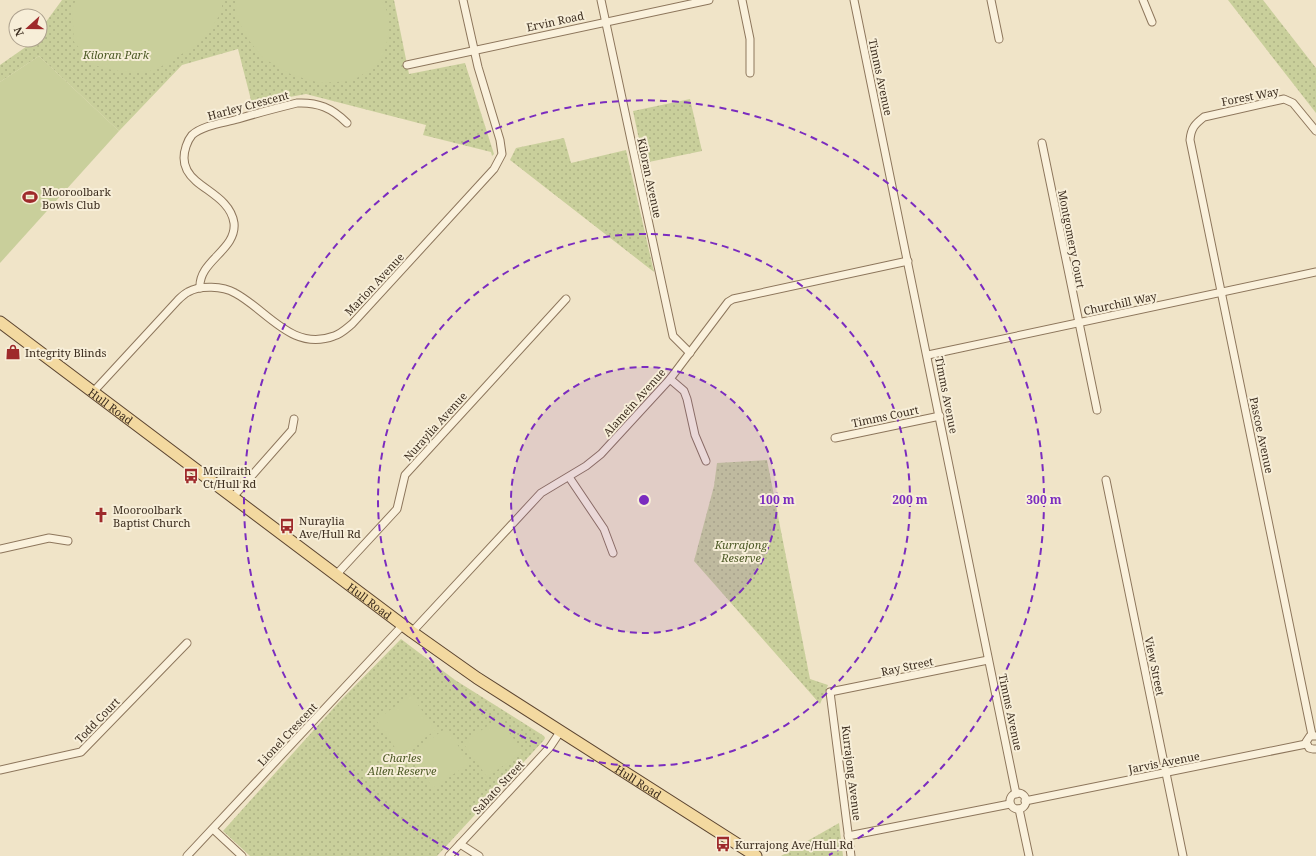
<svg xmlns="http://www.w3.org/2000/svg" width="1316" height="856" font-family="'Noto Serif',serif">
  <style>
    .park { fill: url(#park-dots) }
    .pitch { fill: #c9cf9b }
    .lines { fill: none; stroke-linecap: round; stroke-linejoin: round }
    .minor-casing { stroke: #8d765c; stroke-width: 9 }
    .primary-casing { stroke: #5b4430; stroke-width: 13 }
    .minor { stroke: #faf1dc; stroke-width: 7 }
    .primary { stroke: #f3d9a0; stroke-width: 11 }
    .ring { fill: none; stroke: #7b2cbf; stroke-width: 2; stroke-dasharray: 7 5 }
    .labels { text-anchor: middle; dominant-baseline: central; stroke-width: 4; stroke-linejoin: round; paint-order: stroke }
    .street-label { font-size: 11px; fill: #3d2e20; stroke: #f7eed8 }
    .park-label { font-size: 11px; font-style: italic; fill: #4d5a26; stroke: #f7eed8 }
    .poi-label { font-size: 11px; fill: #3d2e20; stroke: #f7eed8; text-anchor: start }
    .centre { fill: #7b2cbf; stroke: #f7eed8; stroke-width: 2 }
    .ring-label { font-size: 12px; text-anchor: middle; font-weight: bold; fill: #7b2cbf; stroke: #f7eed8; stroke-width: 4; stroke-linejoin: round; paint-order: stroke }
  </style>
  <defs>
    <pattern id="park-dots" width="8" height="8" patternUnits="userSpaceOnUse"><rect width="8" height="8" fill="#c9cf9b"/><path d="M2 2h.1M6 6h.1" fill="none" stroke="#aeb285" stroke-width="1.8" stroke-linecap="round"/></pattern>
  </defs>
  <rect width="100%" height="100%" fill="#f0e4c8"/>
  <g class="park">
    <polygon points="62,0 394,0 409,74 465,63 494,154 492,156 491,152 423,135 426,125 306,94 284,98 281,97 252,104 238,49 182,65 119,131 39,56 0,82 0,65 30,44 33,40 40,40 40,30"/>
    <polygon points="1228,0 1263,0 1316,68 1316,113"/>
    <polygon points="690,99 702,151 644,163 633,111"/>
    <polygon points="564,138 571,163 626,150 654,272 510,160 516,148"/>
    <polygon points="767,460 810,679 828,685 820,704 694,561 714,486 717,463"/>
    <polygon points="401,639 455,680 544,736 545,738 544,740 437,856 250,856 223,831 339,702"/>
    <polygon points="839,823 843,856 781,856"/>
  </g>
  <g class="pitch">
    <polygon points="76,0 222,0 222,11 211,29 200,43 157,69 142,73 119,71 102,68 93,64 74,42 72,8"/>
    <polygon points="235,0 381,0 388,13 389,34 384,53 376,66 352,81 320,83 292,75 263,58 247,38 241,26 237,15"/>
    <polygon points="39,56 119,131 0,263 0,82"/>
    <polygon points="411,695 436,730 400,755 376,720"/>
    <polygon points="499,718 523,752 487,777 463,743"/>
    <polygon points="446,728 470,763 433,788 410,754"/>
  </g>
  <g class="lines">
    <g class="minor-casing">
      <g id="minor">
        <polyline points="601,0 673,336 690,353"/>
        <polyline points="742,0 750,39 750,73"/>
        <polyline points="854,0 1016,794"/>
        <polyline points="991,0 999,39"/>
        <polyline points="1143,0 1152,22"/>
        <polyline points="407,65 709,0"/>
        <polyline points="1042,143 1097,410"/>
        <path d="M200,288C198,261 237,250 234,223C231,202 210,193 196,181C189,175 184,167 184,158C184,151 187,141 192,135C203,125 224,123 238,119C257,113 277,108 297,103C318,102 332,108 347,123"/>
        <polyline points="928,355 1316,272"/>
        <polyline points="670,379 684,391 687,399 695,435 706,461"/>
        <path d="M94,391L178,300C181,297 184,294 188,292C200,285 223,286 235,293C267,310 292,352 334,336C341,334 347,328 352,324L494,169L502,154L500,140L478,67L463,0"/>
        <polyline points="835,438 940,416"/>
        <polyline points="569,477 604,529 613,553"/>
        <polyline points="1106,480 1183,856"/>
        <polyline points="233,497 292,430 294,419"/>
        <polyline points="0,549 49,538 68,541"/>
        <polyline points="336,575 397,509 405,475 566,299"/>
        <polyline points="412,632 541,493 586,466 601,454 670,379 728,302 733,299 908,261"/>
        <path d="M1312,735L1190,140C1191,128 1195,124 1204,117L1284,99L1293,103L1316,131"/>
        <polyline points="1316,736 1310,736 1306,742 1309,748 1313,749 1316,749"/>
        <polyline points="0,770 81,752 187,643"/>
        <circle cx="1018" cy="801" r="8"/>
        <polyline points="1025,801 1306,744"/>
        <polyline points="1019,809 1029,856"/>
        <polyline points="213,829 242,856"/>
        <polyline points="848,836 1010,804"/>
        <polyline points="460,844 479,856"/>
        <polyline points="187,856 402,626"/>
        <polyline points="449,856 550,747 560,732"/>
        <polyline points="851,856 830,692 988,660"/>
      </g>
    </g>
    <g class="primary-casing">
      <g id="primary">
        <path id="s1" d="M0,322L412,632L477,678L756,856"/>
      </g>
    </g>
    <use href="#minor" class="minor"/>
    <use href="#primary" class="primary"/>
  </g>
  <circle cx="644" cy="500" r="133" fill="#7b2cbf" fill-opacity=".12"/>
  <g class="ring">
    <circle cx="644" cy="500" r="133"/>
    <circle cx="644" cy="500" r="266"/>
    <path d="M459 855A400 400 0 1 1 829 855"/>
  </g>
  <defs>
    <g id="stadium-bare" transform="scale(1.2)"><path d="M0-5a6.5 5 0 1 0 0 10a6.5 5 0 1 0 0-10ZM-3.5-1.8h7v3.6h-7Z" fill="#9e2a2b" stroke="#f7eed8" stroke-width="2.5" paint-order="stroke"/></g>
    <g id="shop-bare" transform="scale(1.2)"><path d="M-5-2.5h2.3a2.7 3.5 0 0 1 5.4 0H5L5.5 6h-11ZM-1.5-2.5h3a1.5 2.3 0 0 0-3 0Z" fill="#9e2a2b" stroke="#f7eed8" stroke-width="2.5" paint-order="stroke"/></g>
    <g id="bus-bare" transform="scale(1.2)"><path d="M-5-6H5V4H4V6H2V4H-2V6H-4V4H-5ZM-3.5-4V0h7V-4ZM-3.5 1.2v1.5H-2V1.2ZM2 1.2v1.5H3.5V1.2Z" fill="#9e2a2b" stroke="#f7eed8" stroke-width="2.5" paint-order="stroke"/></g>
    <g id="church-bare" transform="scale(1.2)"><path d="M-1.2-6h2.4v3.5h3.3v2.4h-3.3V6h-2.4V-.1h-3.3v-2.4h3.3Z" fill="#9e2a2b" stroke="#f7eed8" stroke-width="2.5" paint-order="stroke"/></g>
  </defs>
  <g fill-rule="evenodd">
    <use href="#stadium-bare" x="30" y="197"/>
    <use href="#shop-bare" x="13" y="352"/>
    <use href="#bus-bare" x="191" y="476"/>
    <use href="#church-bare" x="101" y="515"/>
    <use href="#bus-bare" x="287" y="526"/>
    <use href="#bus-bare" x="723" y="844"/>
  </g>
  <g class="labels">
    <g class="street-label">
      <text transform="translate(555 21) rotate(-12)">Ervin Road</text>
      <text transform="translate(881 77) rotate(78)">Timms Avenue</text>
      <text transform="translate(1250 96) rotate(-11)">Forest Way</text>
      <text transform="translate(248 105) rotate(-15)">Harley Crescent</text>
      <text transform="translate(650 178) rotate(78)">Kiloran Avenue</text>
      <text transform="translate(1072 239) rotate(79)">Montgomery Court</text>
      <text transform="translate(374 284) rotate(-47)">Marion Avenue</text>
      <text transform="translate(1120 303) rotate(-12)">Churchill Way</text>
      <text transform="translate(947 395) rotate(79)">Timms Avenue</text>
      <text transform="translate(634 402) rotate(-48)">Alamein Avenue</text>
      <text stroke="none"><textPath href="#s1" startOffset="139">Hull Road</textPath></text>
      <text transform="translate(885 416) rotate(-12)">Timms Court</text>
      <text transform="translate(435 426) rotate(-48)">Nuraylia Avenue</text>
      <text transform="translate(1262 435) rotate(78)">Pascoe Avenue</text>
      <text stroke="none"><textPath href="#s1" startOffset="463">Hull Road</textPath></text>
      <text transform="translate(907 666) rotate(-12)">Ray Street</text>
      <text transform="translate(1155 666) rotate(78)">View Street</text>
      <text transform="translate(1011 712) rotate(78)">Timms Avenue</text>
      <text transform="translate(97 720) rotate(-46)">Todd Court</text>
      <text transform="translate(287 734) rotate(-47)">Lionel Crescent</text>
      <text transform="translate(1164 762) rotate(-11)">Jarvis Avenue</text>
      <text transform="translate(852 773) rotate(83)">Kurrajong Avenue</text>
      <text stroke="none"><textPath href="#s1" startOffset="787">Hull Road</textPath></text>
      <text transform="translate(498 787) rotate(-47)">Sabato Street</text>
    </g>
    <g class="park-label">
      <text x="116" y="54">Kiloran Park</text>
      <text x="741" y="544">Kurrajong<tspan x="741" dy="13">Reserve</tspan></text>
      <text x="402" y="757">Charles<tspan x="402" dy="13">Allen Reserve</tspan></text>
    </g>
    <g class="poi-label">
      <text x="42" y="191">Mooroolbark<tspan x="42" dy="13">Bowls Club</tspan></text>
      <text x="25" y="352">Integrity Blinds</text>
      <text x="203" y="470">Mcilraith<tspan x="203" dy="13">Ct/Hull Rd</tspan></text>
      <text x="113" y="509">Mooroolbark<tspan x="113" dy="13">Baptist Church</tspan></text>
      <text x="299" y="520">Nuraylia<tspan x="299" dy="13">Ave/Hull Rd</tspan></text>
      <text x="735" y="844">Kurrajong Ave/Hull Rd</text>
    </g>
  </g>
  <circle cx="644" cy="500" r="6" class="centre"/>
  <g class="ring-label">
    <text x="777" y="504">100 m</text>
    <text x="910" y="504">200 m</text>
    <text x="1044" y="504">300 m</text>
  </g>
  <g transform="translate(28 28) rotate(249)"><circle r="19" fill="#f7eed8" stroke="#ada18e"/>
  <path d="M0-3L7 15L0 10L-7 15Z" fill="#9e2a2b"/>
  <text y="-6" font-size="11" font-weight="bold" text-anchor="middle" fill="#3d2e20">N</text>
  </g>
</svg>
